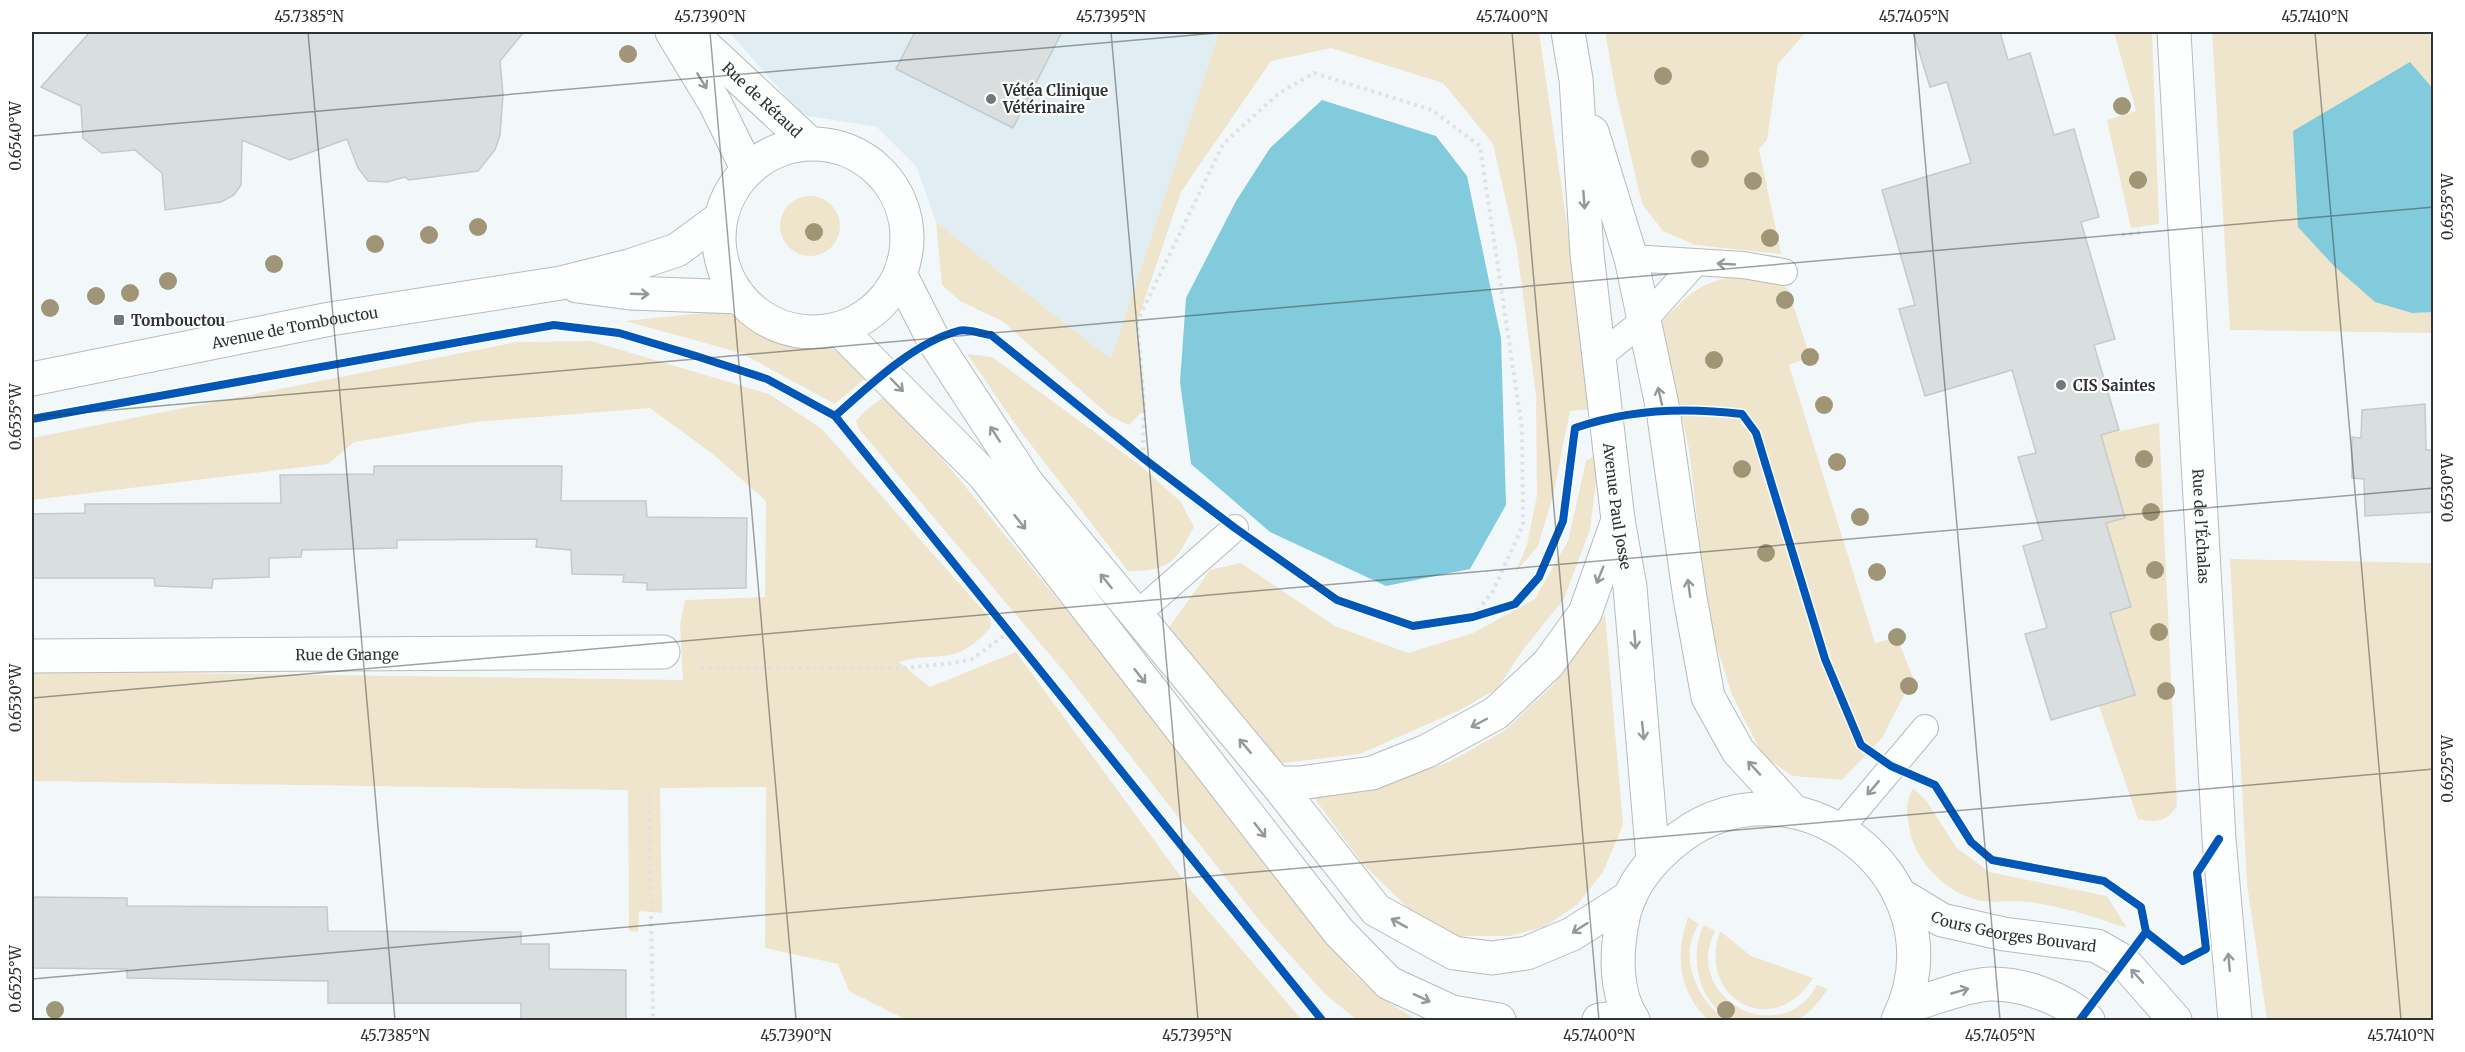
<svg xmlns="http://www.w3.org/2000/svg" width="2465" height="1052" font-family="Merriweather,serif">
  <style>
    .built { fill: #e0eef3 }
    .green { fill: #efe5cc }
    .water { fill: #82cbdd }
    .building { fill: #d9dedf; stroke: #c5cacb; stroke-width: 1.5 }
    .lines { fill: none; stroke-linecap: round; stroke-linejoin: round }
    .service-casing { stroke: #b6bbbc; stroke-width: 28 }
    .minor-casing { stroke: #b6bbbc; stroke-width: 35 }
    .tertiary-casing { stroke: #b6bbbc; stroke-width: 35 }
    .secondary-casing { stroke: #b6bbbc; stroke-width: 35 }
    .primary-casing { stroke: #b6bbbc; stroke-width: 35 }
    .path { stroke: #dfe1e2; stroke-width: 4; stroke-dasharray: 3 4.5; stroke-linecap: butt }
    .service { stroke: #fdfefe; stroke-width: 26 }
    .minor { stroke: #fdfefe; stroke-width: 33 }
    .tertiary { stroke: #fdfefe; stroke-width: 33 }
    .secondary { stroke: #fdfefe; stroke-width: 33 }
    .primary { stroke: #fdfefe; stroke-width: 33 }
    .cycleway-casing { stroke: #fff; stroke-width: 11 }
    .cycleway { stroke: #0057b8; stroke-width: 8 }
    .tree { fill: #a09677 }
    .oneway { stroke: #969899 }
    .ticks { fill: none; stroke: #2f3334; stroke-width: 1.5; stroke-opacity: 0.45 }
    .poi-dot { fill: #737879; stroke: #fff; stroke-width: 2 }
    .labels { text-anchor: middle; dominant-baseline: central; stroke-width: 4.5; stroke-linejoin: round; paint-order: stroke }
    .poi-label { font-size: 15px; font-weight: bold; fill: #2f3334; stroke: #fff; text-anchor: start }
    .street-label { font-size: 15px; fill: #2f3334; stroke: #fff }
    .neatline { fill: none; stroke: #2f3334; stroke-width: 2 }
    .ticks-label { font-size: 15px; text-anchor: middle; fill: #2f3334 }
  </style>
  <rect width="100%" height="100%" fill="#f2f8fa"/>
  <polygon class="built" points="729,32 1219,32 1111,359 936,222 916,166 877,127 802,115"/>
  <g class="green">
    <polygon points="1219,32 1539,32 1594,409 1570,411 1553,496 1538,546 1515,573 1527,545 1537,495 1536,396 1517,249 1493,144 1443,83 1331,48 1271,61 1181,192 1137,322 1144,410 1129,425 1110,416 1002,321 960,301 942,285 936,222 1111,359"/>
    <polygon points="1605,32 1806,32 1778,64 1767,140 1759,149 1781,254 1695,245 1663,231 1642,204 1616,93"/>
    <polygon points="2114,32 2152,32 2159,224 2131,228 2107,120 2136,111"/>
    <polygon points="2212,32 2427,32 2434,42 2433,333 2230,330"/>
    <circle cx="810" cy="226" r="30"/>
    <path d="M1742,276L1775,281L1788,289L1810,357L1789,365L1875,643L1897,637L1913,678L1882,738L1842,780L1793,776L1763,756L1732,695L1709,621L1689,449L1661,322C1688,295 1702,279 1742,276Z"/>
    <polygon points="723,311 780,336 822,344 852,359 870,374 835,404 741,353 625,321"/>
    <path d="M591,341L769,394L822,429L990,618L991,627C954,668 943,650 899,662L930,687L1016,652L1193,893L1302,1020H907L849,991L838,964L765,948L766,787L660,788L662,913L639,911L638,932L629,931L628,790L32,781V671L683,680L680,625L685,600L765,597L766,501L714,455L650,408L476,422L354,442L328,464L32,500V438L517,342Z"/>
    <path d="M967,354L992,357L1141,466L1181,502L1194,527C1175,562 1171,571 1128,571L1015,424Z"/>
    <polygon points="889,393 1098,649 1350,970 1378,996 1417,1020 1357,1020 1325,994 1262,924 1066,674 859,429 856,421 865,411"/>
    <path d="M2159,423L2177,806C2167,822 2156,823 2138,819L2099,706L2135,695L2110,613L2130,607L2106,523L2125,518L2101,435Z"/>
    <polygon points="1595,455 1597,473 1590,530 1564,599 1522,651 1498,688 1460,710 1360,754 1283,763 1262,750 1165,633 1210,570 1241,563 1335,626 1408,653 1473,633 1535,599 1568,541 1586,461"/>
    <polygon points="2230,559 2433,563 2433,1020 2267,1020 2247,884"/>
    <polygon points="1605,614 1623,825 1603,872 1577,905 1544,927 1510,936 1458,936 1416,916 1363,864 1308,790 1386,784 1449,762 1504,731 1553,685"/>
    <path d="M1913,788L1926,800L1956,847L1989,872L2107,896L2127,928C2095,917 2062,906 2029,902C2014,900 1998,903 1983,901C1952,897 1919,866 1911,836C1907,817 1904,805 1913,788Z"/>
    <path d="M1688,917L1699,924C1677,956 1697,1001 1726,1020H1708C1678,991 1675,956 1688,917Z"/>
    <path d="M1704,925L1715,931C1681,999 1782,1051 1817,985L1828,989C1819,1001 1809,1016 1795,1020C1788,1022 1778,1020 1771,1020C1761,1020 1749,1022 1739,1020C1700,1013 1687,956 1704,925Z"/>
    <path d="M1720,931L1751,956L1813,978C1776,1040 1696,1002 1720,931Z"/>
  </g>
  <g class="water">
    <polygon points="2410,62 2434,90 2433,312 2412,313 2375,302 2334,266 2298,227 2293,131"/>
    <polygon points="1322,100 1436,136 1467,176 1501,338 1506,505 1470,569 1386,586 1270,532 1191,464 1180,382 1186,298 1236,201 1270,148"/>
  </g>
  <g class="building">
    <polygon points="90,32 524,32 500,61 503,94 500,135 495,150 478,171 409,180 405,177 387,182 368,181 358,168 347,139 290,160 242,140 241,185 234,195 221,202 165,210 162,173 135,150 102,153 83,138 81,106 41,87"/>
    <polygon points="915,32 1062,32 1013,128 896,69"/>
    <polygon points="1913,32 2000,32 2008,60 2030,53 2054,135 2074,129 2099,217 2081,222 2115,339 2094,345 2119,430 2101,435 2125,518 2106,523 2131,607 2110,613 2135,695 2051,720 2025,634 2047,628 2023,546 2043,540 2018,457 2036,453 2012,370 1925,396 1899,309 1915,305 1882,190 1971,163 1947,82 1930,87"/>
    <polygon points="2425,404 2426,450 2433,450 2433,512 2365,516 2364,479 2352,478 2352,437 2361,438 2362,410"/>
    <polygon points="374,466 562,466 561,501 646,501 647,517 747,518 746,588 647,590 647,583 623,582 624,575 572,574 571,550 536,547 537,539 397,540 397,548 302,550 301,557 269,558 269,577 213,579 212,588 155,586 154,578 32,578 32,514 85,513 85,504 281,503 280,475 374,474"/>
    <polygon points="32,897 127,898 127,906 327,907 328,931 521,932 521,944 549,944 549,969 626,970 626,1020 521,1020 521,1003 328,1003 328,981 127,978 127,969 32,968"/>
  </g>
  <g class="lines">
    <g class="service-casing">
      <g id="service">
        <polyline points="1631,258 1743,265 1784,272"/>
        <polyline points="1599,357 1643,321 1696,262"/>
        <polyline points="1135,616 1235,528"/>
        <polyline points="1840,829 1925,728"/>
      </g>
    </g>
    <g class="minor-casing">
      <g id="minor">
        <path id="s1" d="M2174,32L2219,839L2235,1020"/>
        <path id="s2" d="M32,656L663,652"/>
      </g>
    </g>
    <g class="tertiary-casing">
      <g id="tertiary">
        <polyline points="577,286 630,293 739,297"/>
        <path id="s3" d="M32,379L330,319L561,283L629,266L677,250L719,219"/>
        <path id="s4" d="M1899,894L1942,920L2004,934L2097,946L2123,961L2175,1020"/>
        <path d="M1904,1007C1931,1000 1962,986 1989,984C2023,983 2062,998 2088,1020"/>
      </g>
    </g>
    <g class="secondary-casing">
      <g id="secondary">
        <polyline points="672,32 715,103 748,170"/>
        <path id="s5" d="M690,32L808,142"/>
        <circle cx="813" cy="238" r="94"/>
        <polyline points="900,274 934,341 1027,483 1276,783 1376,910 1454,953 1492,958 1527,953 1572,934 1630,897"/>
        <polyline points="840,330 984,475 1339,932 1389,983 1452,1012 1499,1020"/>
        <polyline points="1276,783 1300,783 1372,773 1427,751 1496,713 1548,664 1585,613 1618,520"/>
        <polyline points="1599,1020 1630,1016"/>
      </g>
    </g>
    <g class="primary-casing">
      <g id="primary">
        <path id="s6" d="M1568,32L1576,79L1587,254L1599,357L1618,520L1630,587L1653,860"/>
        <polyline points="1592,132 1631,258 1663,410 1690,598 1708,697 1738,751 1793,811"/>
        <path d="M1633,1020C1615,993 1616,954 1622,923C1627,892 1645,867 1668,847C1787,740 1968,877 1898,1020"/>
      </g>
    </g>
    <g class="path">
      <polyline points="2122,235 2143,232"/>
      <polyline points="1143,458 1144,402 1137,322 1223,144 1279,93 1314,73 1432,110 1480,146 1522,429 1523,525 1493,591 1473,617"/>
      <polyline points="701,668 904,668 954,663 972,659 1009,632"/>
      <polyline points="649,796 653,1020"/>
    </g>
    <use href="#service" class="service"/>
    <use href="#minor" class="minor"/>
    <use href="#tertiary" class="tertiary"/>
    <use href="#secondary" class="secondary"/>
    <use href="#primary" class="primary"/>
    <g class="cycleway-casing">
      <g id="cycleway">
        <path d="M835,416C869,386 913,343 958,331C967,328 981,334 991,335L1143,458L1235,528L1337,600L1413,626L1473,617L1515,604L1539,577L1563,521L1575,428C1629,409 1685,407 1742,414L1756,433L1825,659L1861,745L1891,766L1935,785L1971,842L1992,860L2104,881L2141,907L2146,932L2080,1020"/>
        <polyline points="32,419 554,325 619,333 696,356 767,379 835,416 1322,1020"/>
        <polyline points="2146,932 2183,961 2206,949 2197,873 2219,839"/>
      </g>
    </g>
    <use href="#cycleway" class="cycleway"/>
  </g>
  <g class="tree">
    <circle cx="628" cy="54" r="9"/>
    <circle cx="1663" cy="76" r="9"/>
    <circle cx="2122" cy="106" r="9"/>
    <circle cx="1700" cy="159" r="9"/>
    <circle cx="2138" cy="180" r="9"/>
    <circle cx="1753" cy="181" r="9"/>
    <circle cx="478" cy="227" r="9"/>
    <circle cx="814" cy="232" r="9"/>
    <circle cx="429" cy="235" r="9"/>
    <circle cx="1770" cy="238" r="9"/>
    <circle cx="375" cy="244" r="9"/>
    <circle cx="274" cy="264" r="9"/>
    <circle cx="168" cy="281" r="9"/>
    <circle cx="130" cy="293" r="9"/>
    <circle cx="96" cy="296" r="9"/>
    <circle cx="1785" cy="300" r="9"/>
    <circle cx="50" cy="308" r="9"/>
    <circle cx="1810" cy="357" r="9"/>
    <circle cx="1714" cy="360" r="9"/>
    <circle cx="1824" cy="405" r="9"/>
    <circle cx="2144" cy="459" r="9"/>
    <circle cx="1837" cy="462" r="9"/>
    <circle cx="1742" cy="469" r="9"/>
    <circle cx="2151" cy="512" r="9"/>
    <circle cx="1860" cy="517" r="9"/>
    <circle cx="1766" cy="553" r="9"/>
    <circle cx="2155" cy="570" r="9"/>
    <circle cx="1877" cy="572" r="9"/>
    <circle cx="2159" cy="632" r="9"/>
    <circle cx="1897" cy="637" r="9"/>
    <circle cx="1909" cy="686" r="9"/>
    <circle cx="2166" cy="691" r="9"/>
    <circle cx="55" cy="1010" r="9"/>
    <circle cx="1726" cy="1010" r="9"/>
  </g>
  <defs><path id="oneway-shaft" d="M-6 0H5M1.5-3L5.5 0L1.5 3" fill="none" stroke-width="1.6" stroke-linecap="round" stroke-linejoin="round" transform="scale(1.5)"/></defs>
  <g class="oneway">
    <use href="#oneway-shaft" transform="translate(702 81) rotate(59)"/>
    <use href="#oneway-shaft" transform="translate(1584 200) rotate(86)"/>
    <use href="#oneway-shaft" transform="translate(1726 264) rotate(-177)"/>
    <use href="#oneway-shaft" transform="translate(640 294) rotate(2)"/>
    <use href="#oneway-shaft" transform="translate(897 385) rotate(46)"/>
    <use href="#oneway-shaft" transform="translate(1660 396) rotate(-103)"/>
    <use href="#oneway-shaft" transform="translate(995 434) rotate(-123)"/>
    <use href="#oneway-shaft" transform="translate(1020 522) rotate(52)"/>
    <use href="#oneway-shaft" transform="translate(1600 575) rotate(112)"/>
    <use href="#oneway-shaft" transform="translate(1106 581) rotate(-129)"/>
    <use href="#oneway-shaft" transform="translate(1689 588) rotate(-98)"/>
    <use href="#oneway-shaft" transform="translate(1635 640) rotate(85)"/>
    <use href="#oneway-shaft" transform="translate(1140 676) rotate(52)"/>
    <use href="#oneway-shaft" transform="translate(1479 723) rotate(152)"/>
    <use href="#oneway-shaft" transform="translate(1643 731) rotate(84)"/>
    <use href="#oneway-shaft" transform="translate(1245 746) rotate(-130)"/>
    <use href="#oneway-shaft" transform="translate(1754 768) rotate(-133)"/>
    <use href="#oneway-shaft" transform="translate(1873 788) rotate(130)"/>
    <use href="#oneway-shaft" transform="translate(1260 830) rotate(52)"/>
    <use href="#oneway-shaft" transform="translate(1399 923) rotate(-151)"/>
    <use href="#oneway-shaft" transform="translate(1580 928) rotate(147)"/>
    <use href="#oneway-shaft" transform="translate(2229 962) rotate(-95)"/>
    <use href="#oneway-shaft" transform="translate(2137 976) rotate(-132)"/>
    <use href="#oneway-shaft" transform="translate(1960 991) rotate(-16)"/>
    <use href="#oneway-shaft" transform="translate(1422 998) rotate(25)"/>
  </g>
  <path class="ticks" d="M308,32L395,1020M710,32L796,1020M1111,32L1198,1020M1512,32L1599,1020M1914,32L2000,1020M2315,32L2401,1020M32,136L1228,32M32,417L2434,207M32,698L2434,488M32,979L2434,769"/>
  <g class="poi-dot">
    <circle cx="991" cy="99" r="6"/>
    <rect x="113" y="314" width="12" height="12" rx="3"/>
    <circle cx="2061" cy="385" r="6"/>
  </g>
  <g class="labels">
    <g class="poi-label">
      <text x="1003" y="90">Vétéa Clinique<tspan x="1003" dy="17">Vétérinaire</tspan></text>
      <text x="131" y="320">Tombouctou</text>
      <text x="2073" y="385">CIS Saintes</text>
    </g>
    <g class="street-label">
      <text stroke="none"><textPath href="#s5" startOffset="99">Rue de Rétaud</textPath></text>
      <text stroke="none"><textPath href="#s3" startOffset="268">Avenue de Tombouctou</textPath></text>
      <text stroke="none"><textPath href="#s6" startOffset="477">Avenue Paul Josse</textPath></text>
      <text stroke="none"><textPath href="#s1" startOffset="495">Rue de l'Échalas</textPath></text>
      <text stroke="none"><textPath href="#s2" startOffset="315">Rue de Grange</textPath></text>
      <text stroke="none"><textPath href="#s4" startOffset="123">Cours Georges Bouvard</textPath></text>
    </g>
  </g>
  <rect width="2465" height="1052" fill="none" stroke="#ffffff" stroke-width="66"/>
  <rect x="33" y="33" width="2399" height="986" class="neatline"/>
  <g class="ticks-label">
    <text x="309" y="22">45.7385°N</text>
    <text x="710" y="22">45.7390°N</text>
    <text x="1111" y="22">45.7395°N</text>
    <text x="1512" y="22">45.7400°N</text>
    <text x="1914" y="22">45.7405°N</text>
    <text x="2315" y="22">45.7410°N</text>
    <text transform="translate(16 136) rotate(-90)" y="5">0.6540°W</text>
    <text transform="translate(2448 207) rotate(-90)" y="5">0.6535°W</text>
    <text transform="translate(16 417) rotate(-90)" y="5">0.6535°W</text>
    <text transform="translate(2448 488) rotate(-90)" y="5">0.6530°W</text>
    <text transform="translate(16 698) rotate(-90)" y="5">0.6530°W</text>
    <text transform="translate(2448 769) rotate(-90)" y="5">0.6525°W</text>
    <text transform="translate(16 979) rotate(-90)" y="5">0.6525°W</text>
    <text x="395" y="1041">45.7385°N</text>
    <text x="796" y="1041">45.7390°N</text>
    <text x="1197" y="1041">45.7395°N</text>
    <text x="1599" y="1041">45.7400°N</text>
    <text x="2000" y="1041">45.7405°N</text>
    <text x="2401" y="1041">45.7410°N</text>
  </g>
</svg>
